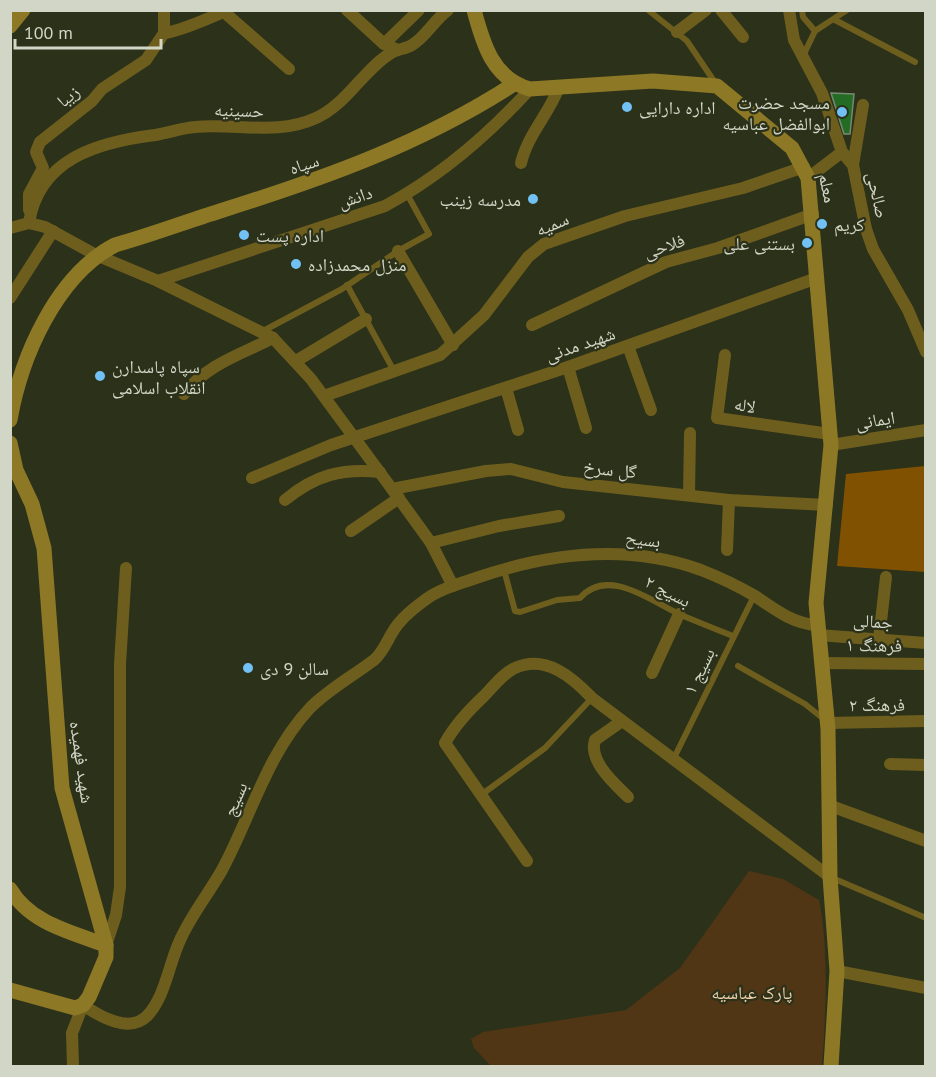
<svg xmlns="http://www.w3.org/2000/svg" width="936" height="1077" font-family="'PT Sans','Noto Naskh Arabic',sans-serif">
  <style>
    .green { fill: #503615 }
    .forest { fill: #815102 }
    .building { fill: #246c23; stroke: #758973; stroke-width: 1.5 }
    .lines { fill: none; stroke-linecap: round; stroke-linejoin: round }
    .lane { stroke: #6e5e1e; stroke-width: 6 }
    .street { stroke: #6e5e1e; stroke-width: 12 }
    .secondary { stroke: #8d7826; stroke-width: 15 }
    .poi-dot { fill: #72c1f5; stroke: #2c311a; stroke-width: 2 }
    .labels { text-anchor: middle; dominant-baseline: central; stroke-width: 4.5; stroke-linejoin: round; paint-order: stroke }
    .street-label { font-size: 18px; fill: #d2d6c7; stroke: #2c311a }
    .poi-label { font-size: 18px; fill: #d2d6c7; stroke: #2c311a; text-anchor: start }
    .park-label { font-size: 18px; fill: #f4d2ac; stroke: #2c311a }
  </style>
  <rect width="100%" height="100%" fill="#2c311a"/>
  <path class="green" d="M749,871L783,879L819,900C829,947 826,1018 822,1066H491L474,1048L471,1039L483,1032L626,1010L680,968Z"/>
  <polygon class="forest" points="925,466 925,572 837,566 846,474"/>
  <polygon class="building" points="831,93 854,94 850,134 844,134"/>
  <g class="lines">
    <g class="lane">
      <polyline points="648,10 687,41 716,84"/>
      <polyline points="802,10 803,17 815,31 804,54"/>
      <polyline points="835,20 915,62"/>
      <polyline points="815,31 847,10"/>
      <polyline points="347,285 394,371"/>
      <polyline points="263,331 342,289 398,251 429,234 407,194"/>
      <path d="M504,570L515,611L520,612L557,600L580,598C608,566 652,602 681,615C698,622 715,629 733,636"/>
      <polyline points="738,666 805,704 825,720"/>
      <polyline points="673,760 754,596"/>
      <polyline points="481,795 545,748 592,698"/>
      <polyline points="830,877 926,918"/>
    </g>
    <g class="street">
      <polyline points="347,10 384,44 398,50"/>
      <polyline points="721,10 743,37"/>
      <polyline points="789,10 794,40 822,93 842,152 853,165 866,229 873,249 908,310 926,352"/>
      <polyline points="224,12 289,69"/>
      <polyline points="677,32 706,10"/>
      <path d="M164,33C179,32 212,17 228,10"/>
      <polyline points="384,44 419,10"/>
      <path d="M521,163C528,134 549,114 559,87"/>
      <polyline points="853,165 863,105"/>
      <polyline points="808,178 842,152"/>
      <polyline points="29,210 29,194 43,168 36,152 40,142 92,101 102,89 146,60 164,33 164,10"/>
      <path d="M29,223C39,158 99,142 155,135C168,133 182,128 195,127C237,123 277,136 316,118C347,104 363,70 391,53C397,49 406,49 412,45C426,37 434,20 448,10"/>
      <polyline points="10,228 29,223 45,227 96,255 158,281 273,338 311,379 392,489 431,543 453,586"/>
      <polyline points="398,251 453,345"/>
      <path d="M158,281L385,206C439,177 489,134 530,89"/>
      <polyline points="10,298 53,231"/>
      <polyline points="532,325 666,262 718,248 813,214"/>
      <polyline points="628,346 651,410"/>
      <polyline points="725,355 717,418 830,434"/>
      <polyline points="296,361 366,319"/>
      <polyline points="568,367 586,428"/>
      <polyline points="506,388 518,430"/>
      <path d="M184,394C207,364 242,354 273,338"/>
      <polyline points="324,396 440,355 484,315 528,257 544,244 625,216 743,188 804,167"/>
      <polyline points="831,445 926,430"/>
      <polyline points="252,478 331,445 568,367 817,278"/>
      <polyline points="392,489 486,471 511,469 563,482 729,500 827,505"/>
      <polyline points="689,495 690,433"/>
      <path d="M285,500C315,475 342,468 380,472"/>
      <polyline points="351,531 399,498"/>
      <polyline points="431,543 499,526 559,516"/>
      <polyline points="727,550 729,500"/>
      <polyline points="818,635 926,643"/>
      <polyline points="879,639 886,577"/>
      <polyline points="821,663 926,664"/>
      <polyline points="652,673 679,614"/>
      <path d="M622,721L595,740C588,761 615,784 628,797"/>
      <polyline points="828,723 926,721"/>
      <polyline points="890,764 926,765"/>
      <polyline points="831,806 926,841"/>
      <path d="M527,861L445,743C455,725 469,710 484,696C493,687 503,673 515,668C546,654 573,678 592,698L830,877"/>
      <polyline points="106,945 116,915 120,887 120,664 126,568"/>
      <polyline points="837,971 926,988"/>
      <path d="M73,1066L72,1033L83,1005C99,1016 129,1034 147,1016C166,996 169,962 181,938C192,914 209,893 222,870C251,816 267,754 310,708C329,689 353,676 374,660C385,651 389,634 399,623C406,614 417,606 425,600C439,589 459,584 476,578C549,553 626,543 701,570C719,577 738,586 755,596C774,609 793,624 817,625"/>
    </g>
    <g class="secondary">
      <path d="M474,10C483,44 493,79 530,89L653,81L717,86L792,148L808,178L831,445L816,603L828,729L830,877L837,971L831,1066"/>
      <polyline points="10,26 23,10"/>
      <path d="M10,420C21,357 56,276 115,245C151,235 185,222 220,211C325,178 421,144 514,84"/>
      <polyline points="10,443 16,470 32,504 44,548 62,788 106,945 106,957 89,997 83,1005 75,1008 10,990"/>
      <path d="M10,889C30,923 70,932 106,945"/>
    </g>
  </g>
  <g class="poi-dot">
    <circle cx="627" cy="107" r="6"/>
    <circle cx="842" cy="112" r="6"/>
    <circle cx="533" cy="199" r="6"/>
    <circle cx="822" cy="224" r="6"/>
    <circle cx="244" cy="235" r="6"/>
    <circle cx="807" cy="243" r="6"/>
    <circle cx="296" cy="264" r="6"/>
    <circle cx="100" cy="376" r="6"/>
    <circle cx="248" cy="668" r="6"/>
  </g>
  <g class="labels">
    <g class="street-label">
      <text transform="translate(68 96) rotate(-39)">زیبا</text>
      <text transform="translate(239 110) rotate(2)">حسینیه</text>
      <text transform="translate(304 164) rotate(-18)">سپاه</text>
      <text transform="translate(828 188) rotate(79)">معلم</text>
      <text transform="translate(878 195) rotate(78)">صالحی</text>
      <text transform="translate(355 197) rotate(-19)">دانش</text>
      <text transform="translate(552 224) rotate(-23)">سمیه</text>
      <text transform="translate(664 246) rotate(-19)">فلاحی</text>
      <text transform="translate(580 344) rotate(-19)">شهید مدنی</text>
      <text transform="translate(745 405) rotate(10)">لاله</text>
      <text transform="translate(875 420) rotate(-9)">ایمانی</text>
      <text transform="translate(610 469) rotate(6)">گل سرخ</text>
      <text transform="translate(643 539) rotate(7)">بسیح</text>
      <text transform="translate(668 591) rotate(27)">بسیج ۲</text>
      <text transform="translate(873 621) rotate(4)">جمالی</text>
      <text transform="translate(874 645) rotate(1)">فرهنگ ۱</text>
      <text transform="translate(699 671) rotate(-64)">بسیج ۱</text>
      <text x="877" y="704">فرهنگ ۲</text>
      <text transform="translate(82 762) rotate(82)">شهید فهمیده</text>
      <text transform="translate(235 799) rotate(-66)">بسیج</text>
    </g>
    <g class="poi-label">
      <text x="830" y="102" text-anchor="end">مسجد حضرت<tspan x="830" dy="21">ابوالفضل عباسیه</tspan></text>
      <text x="639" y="107">اداره دارایی</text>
      <text x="521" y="199" text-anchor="end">مدرسه زینب</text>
      <text x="834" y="224">کریم</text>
      <text x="256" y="235">اداره پست</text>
      <text x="795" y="243" text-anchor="end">بستنی علی</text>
      <text x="308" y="264">منزل محمدزاده</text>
      <text x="112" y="366">سپاه پاسدارن<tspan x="112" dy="21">انقلاب اسلامی</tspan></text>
      <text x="260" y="668">سالن 9 دی</text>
    </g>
    <g class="park-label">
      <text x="752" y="992">پارک عباسیه</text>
    </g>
  </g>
  <rect width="936" height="1077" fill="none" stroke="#d2d6c7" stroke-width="24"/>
  <path d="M15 39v9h146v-9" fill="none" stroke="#d2d6c7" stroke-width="3"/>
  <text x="24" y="39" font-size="18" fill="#d2d6c7" stroke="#2c311a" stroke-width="4.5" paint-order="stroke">100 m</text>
</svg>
